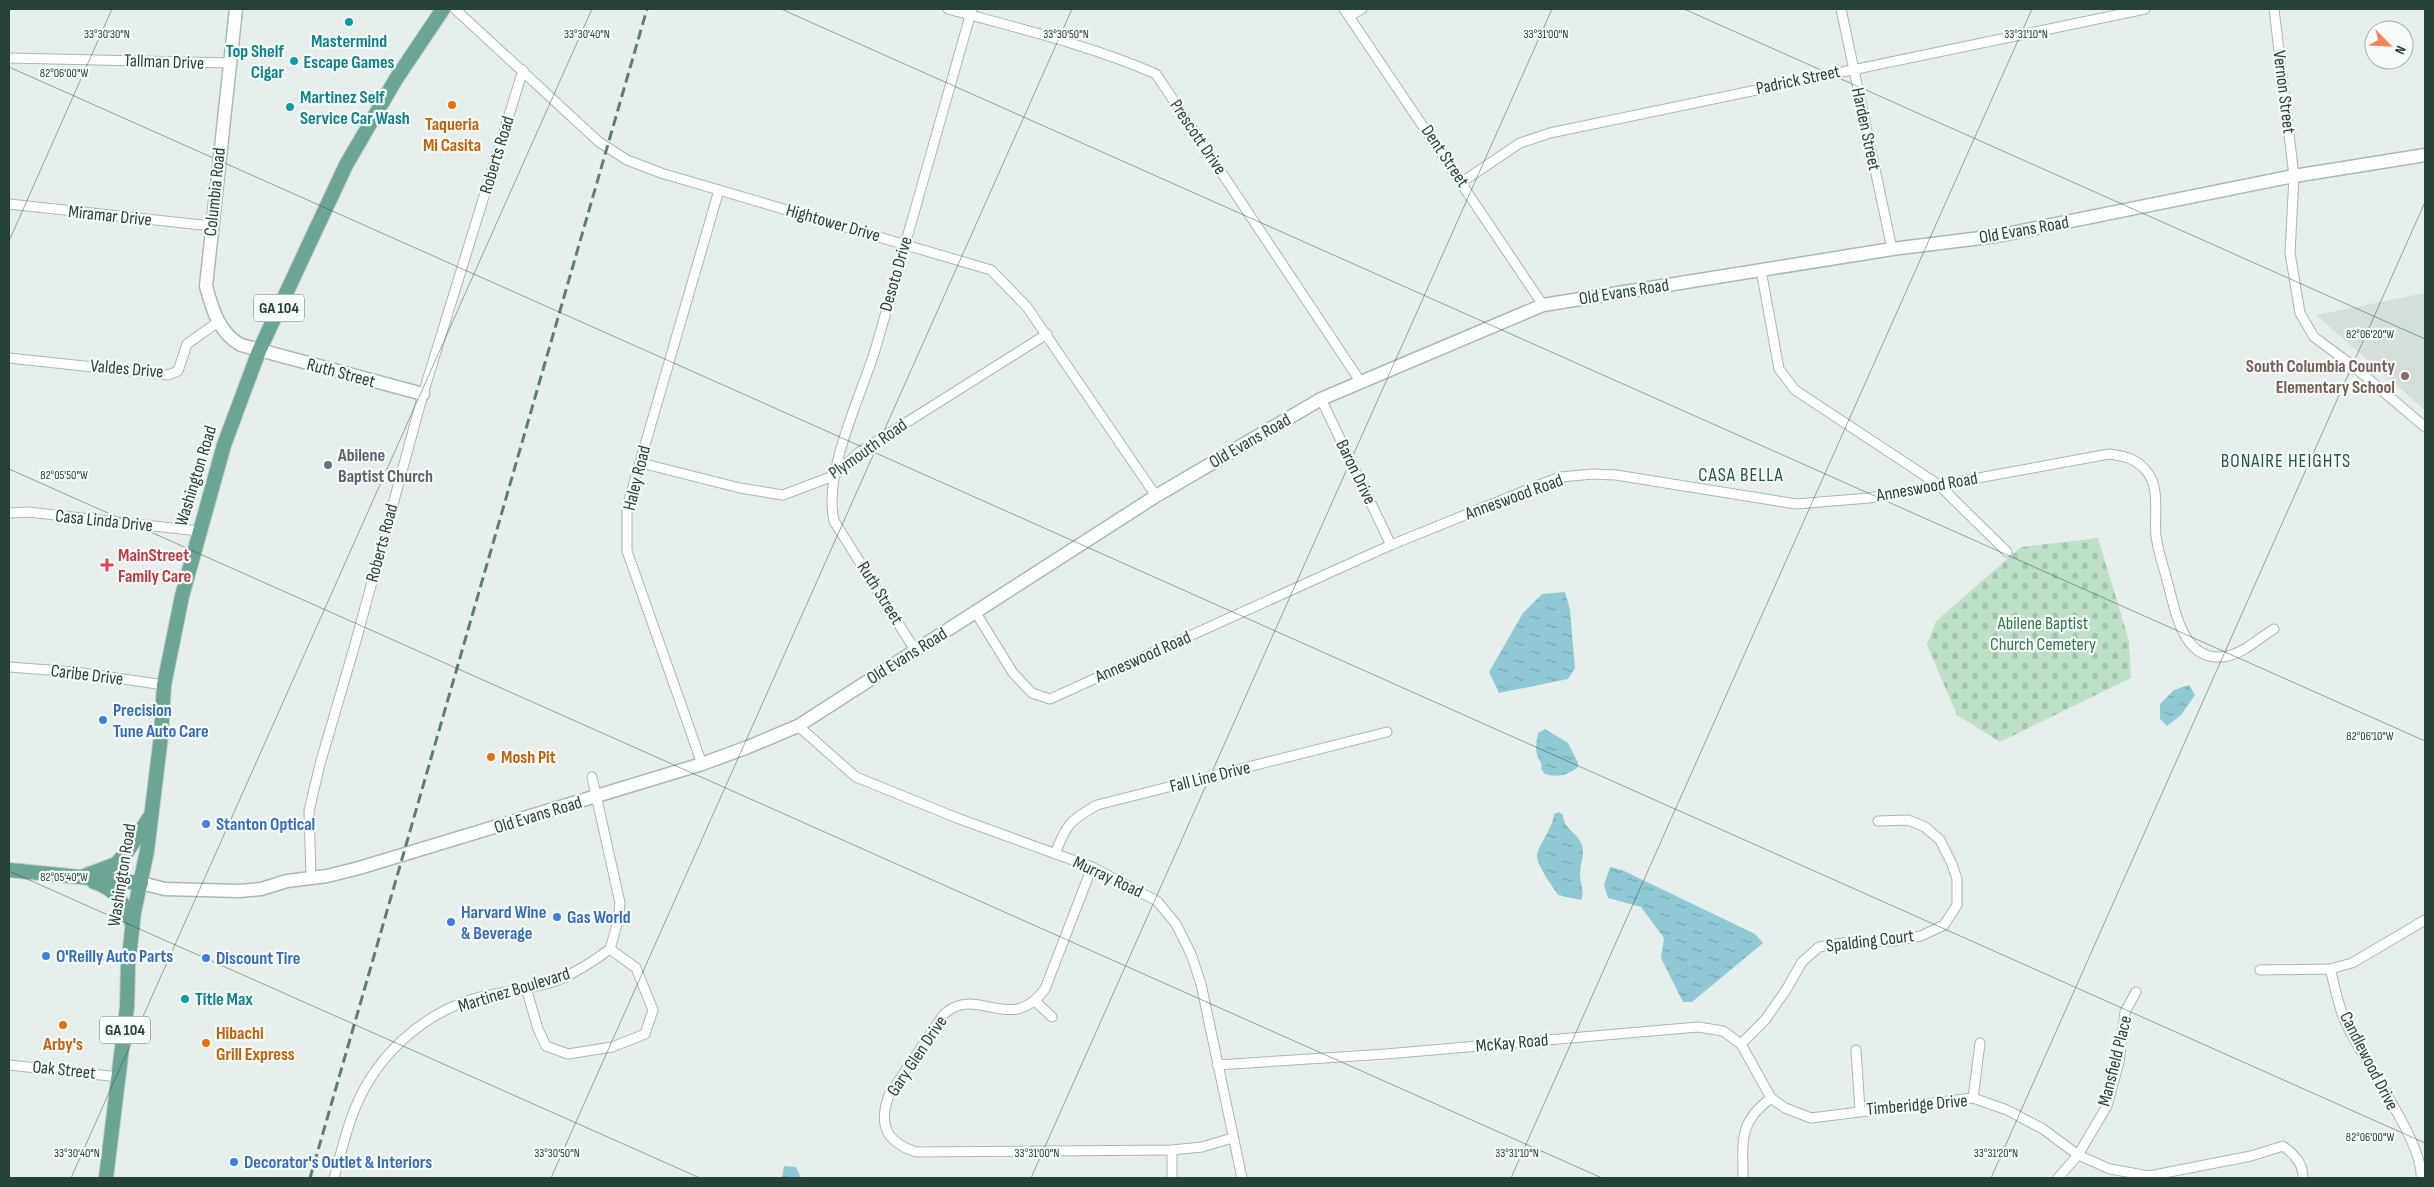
<svg xmlns="http://www.w3.org/2000/svg" width="2434" height="1187" font-family="'Sofia Sans Condensed',sans-serif">
  <style>
    .built { fill: #d4dfda }
    .cemetery { fill: url(#cemetery-stones) }
    .water { fill: url(#water-ripples) }
    .lines { fill: none; stroke-linecap: round; stroke-linejoin: round }
    .street-casing { stroke: #a8b8b2; stroke-width: 11 }
    .secondary-casing { stroke: #a4bbb3; stroke-width: 15 }
    .primary-casing { stroke: #c2cac8; stroke-width: 16 }
    .street { stroke: #fff; stroke-width: 9 }
    .secondary { stroke: #fff; stroke-width: 12 }
    .primary { stroke: #6aa596; stroke-width: 14 }
    .rail { stroke: #5f7d75; stroke-width: 3; stroke-dasharray: 10 5; stroke-linecap: butt }
    .ticks { fill: none; stroke: #24423a; stroke-width: 1; stroke-opacity: 0.45 }
    .culture-dot { fill: #0f9aa8; stroke: #f7fbf9; stroke-width: 2 }
    .food-dot { fill: #e8710a; stroke: #f7fbf9; stroke-width: 2 }
    .education-dot { fill: #8d6e63; stroke: #f7fbf9; stroke-width: 2 }
    .worship-dot { fill: #6b7280; stroke: #f7fbf9; stroke-width: 2 }
    .health-dot { fill: #e0444e; stroke: #f7fbf9; stroke-width: 2 }
    .shop-dot { fill: #3f7fe0; stroke: #f7fbf9; stroke-width: 2 }
    .labels { text-anchor: middle; dominant-baseline: central; stroke-width: 4.5; stroke-linejoin: round; paint-order: stroke }
    .shield { fill: #f7fbf9; stroke: #637a73; stroke-width: 1 }
    .shield-label { font-size: 16px; font-weight: bold; fill: #24423a }
    .culture-label { font-size: 18px; font-weight: bold; fill: #0d838f; stroke: #f7fbf9; text-anchor: start }
    .street-label { font-size: 18px; fill: #24423a; stroke: #f7fbf9 }
    .food-label { font-size: 18px; font-weight: bold; fill: #c56008; stroke: #f7fbf9 }
    .education-label { font-size: 18px; font-weight: bold; fill: #785e54; stroke: #f7fbf9; text-anchor: end }
    .worship-label { font-size: 18px; font-weight: bold; fill: #5b616d; stroke: #f7fbf9; text-anchor: start }
    .health-label { font-size: 18px; font-weight: bold; fill: #be3a42; stroke: #f7fbf9; text-anchor: start }
    .park-label { font-size: 18px; fill: #2d7a4b; stroke: #f7fbf9 }
    .shop-label { font-size: 18px; font-weight: bold; fill: #366cbe; stroke: #f7fbf9; text-anchor: start }
    .neighbourhood-label { font-size: 19px; letter-spacing: 1px; fill: #1f5548; stroke: #f7fbf9 }
    .ticks-label { font-size: 12px; text-anchor: middle; fill: #24423a; stroke: #f7fbf9; stroke-width: 4.5; stroke-linejoin: round; paint-order: stroke }
  </style>
  <defs>
    <pattern id="cemetery-stones" width="16" height="16" patternUnits="userSpaceOnUse" patternTransform="scale(1.25)"><rect width="16" height="16" fill="#bfe0c8"/><path d="M2 7V4a2 2 0 0 1 4 0v3zM10 15v-3a2 2 0 0 1 4 0v3z" fill="#a4c1ad"/></pattern>
    <pattern id="water-ripples" width="26" height="14" patternUnits="userSpaceOnUse" patternTransform="scale(1.25)"><rect width="26" height="14" fill="#8ec9d4"/><path d="M2 4q2-2 4 0t4 0M15 11q2-2 4 0t4 0" fill="none" stroke="#74a5ad"/></pattern>
  </defs>
  <rect width="100%" height="100%" fill="#e6efeb"/>
  <polygon class="built" points="2425,293 2425,410 2316,315"/>
  <polygon class="cemetery" points="2098,538 2129,641 2131,678 2000,742 1957,715 1927,645 1936,621 2021,547"/>
  <g class="water">
    <polygon points="1565,592 1570,610 1575,668 1568,679 1499,693 1489,672 1523,613 1542,594"/>
    <polygon points="2189,685 2195,695 2181,715 2167,726 2160,719 2160,704 2174,690"/>
    <path d="M1545,729L1568,743L1578,763V767C1568,775 1558,778 1545,774L1541,769C1543,761 1538,761 1537,754C1535,747 1537,740 1538,733Z"/>
    <path d="M1559,812L1563,815C1564,830 1576,831 1581,843C1586,854 1580,862 1580,874C1580,883 1585,892 1581,900L1558,895C1553,887 1535,863 1537,854C1541,840 1552,830 1554,814Z"/>
    <polygon points="1610,867 1622,870 1755,934 1763,943 1692,1002 1683,1002 1661,958 1664,938 1641,907 1608,898 1604,885"/>
    <polygon points="784,1166 796,1167 801,1178 782,1178"/>
  </g>
  <g class="lines">
    <g class="street-casing">
      <g id="street">
        <polyline points="455,9 599,142 627,160 661,173 991,270 1027,307 1156,496"/>
        <path d="M948,9C1017,28 1090,45 1156,74L1360,381"/>
        <polyline points="1344,9 1543,305"/>
        <polyline points="1841,9 1892,249"/>
        <polyline points="2274,9 2294,176 2290,253 2300,313 2314,337 2352,365 2425,427"/>
        <polyline points="1349,16 1362,9"/>
        <polyline points="9,58 229,63"/>
        <polyline points="1462,182 1520,143 1550,133 2145,9"/>
        <polyline points="9,204 211,226"/>
        <polyline points="1761,270 1779,369 1795,390 1939,485 2007,552"/>
        <polyline points="9,358 168,375 178,371 187,344 218,322"/>
        <polyline points="1321,399 1391,545"/>
        <polyline points="641,463 740,488 783,495 833,476 858,453 1047,334"/>
        <polyline points="9,513 28,512 199,531"/>
        <path d="M976,613L1013,673L1032,693L1050,699L1391,545L1539,485L1561,477L1593,474L1616,475L1796,504L1869,498L2109,454C2125,456 2138,459 2148,473C2160,489 2154,517 2156,536C2158,552 2164,568 2168,584C2176,614 2184,665 2228,656C2245,652 2259,638 2274,629"/>
        <path d="M915,650L834,521C823,471 861,397 876,347C909,234 940,121 972,9"/>
        <polyline points="9,667 76,672 164,685"/>
        <polyline points="798,726 856,777 957,818 1092,867 1157,901 1176,924 1191,954 1201,984 1242,1178"/>
        <polyline points="702,764 627,551 627,507 719,190"/>
        <path d="M1055,854C1066,825 1069,821 1097,805L1387,732"/>
        <path d="M1092,867L1045,989C1010,1036 978,984 944,1014L889,1095C878,1125 886,1142 916,1152L1172,1150L1202,1147L1232,1138"/>
        <polyline points="311,877 309,811 320,764 354,648 423,394 523,70"/>
        <path d="M2330,969C2335,986 2338,1005 2345,1021C2362,1060 2424,1142 2421,1178"/>
        <polyline points="2260,970 2330,969 2352,963 2425,920"/>
        <polyline points="526,988 538,1029 546,1046 568,1054 612,1047 645,1034 653,1010 636,968 610,949"/>
        <polyline points="1036,1002 1052,1017"/>
        <polyline points="1741,1044 1765,1020 1786,990 1802,962 1819,947 1843,943 1893,941 1921,936 1944,925 1957,905 1957,879 1952,864 1940,840 1925,827 1908,820 1878,821"/>
        <polyline points="1856,1050 1860,1110"/>
        <polyline points="9,1065 119,1077"/>
        <path d="M1217,1065L1386,1054L1698,1027L1723,1031L1741,1044L1771,1098L1785,1108L1811,1118L1973,1098L2007,1110L2043,1129L2078,1155L2110,1169L2149,1176L2251,1156L2283,1146C2295,1155 2303,1163 2303,1178"/>
        <polyline points="1973,1098 1980,1043"/>
        <polyline points="1172,1150 1172,1178"/>
        <path d="M334,1178C341,1154 346,1129 356,1106C377,1056 421,1015 473,999C501,991 531,990 558,980C577,972 594,961 610,949L618,921L620,903L592,777"/>
        <path d="M1743,1178C1743,1140 1738,1123 1771,1098"/>
        <polyline points="2058,1178 2078,1155 2107,1106 2119,1062 2125,1012 2136,992"/>
      </g>
    </g>
    <g class="secondary-casing">
      <g id="secondary">
        <path d="M236,9L206,286C212,309 219,333 241,345L423,394"/>
        <polyline points="141,883 165,889 239,891 261,889 287,881 327,876 359,868 702,764 748,747 798,726 1156,496 1321,399 1543,305 1892,249 1997,236 2294,176 2425,155"/>
      </g>
    </g>
    <g class="primary-casing">
      <g id="primary">
        <polyline points="9,870 141,883"/>
        <polyline points="84,876 116,864 127,852 149,818"/>
        <path d="M94,882C115,888 124,903 132,923"/>
        <polyline points="106,1178 127,1007 128,966 134,912 147,851 161,736 164,685 182,596 224,445 259,351 346,165 396,79 443,9"/>
      </g>
    </g>
    <use href="#street" class="street"/>
    <use href="#secondary" class="secondary"/>
    <use href="#primary" class="primary"/>
    <polyline class="rail" points="310,1178 647,9"/>
  </g>
  <path class="ticks" d="M781,9L2425,741M1684,9L2425,339M9,67L2425,1143M9,241L112,9M9,469L1602,1178M9,871L700,1178M71,1178L592,9M551,1178L1072,9M1031,1178L1552,9M1511,1178L2032,9M1991,1178L2425,202"/>
  <g class="culture-dot">
    <circle cx="349" cy="22" r="5"/>
    <circle cx="294" cy="61" r="5"/>
    <circle cx="290" cy="107" r="5"/>
    <circle cx="185" cy="999" r="5"/>
  </g>
  <g class="food-dot">
    <circle cx="452" cy="105" r="5"/>
    <circle cx="491" cy="757" r="5"/>
    <circle cx="63" cy="1025" r="5"/>
    <circle cx="206" cy="1043" r="5"/>
  </g>
  <circle class="education-dot" cx="2405" cy="376" r="5"/>
  <circle class="worship-dot" cx="328" cy="465" r="5"/>
  <path class="health-dot" d="M104.5 557.5h5v5h5v5h-5v5h-5v-5h-5v-5h5z"/>
  <g class="shop-dot">
    <circle cx="103" cy="720" r="5"/>
    <circle cx="206" cy="824" r="5"/>
    <circle cx="557" cy="917" r="5"/>
    <circle cx="451" cy="922" r="5"/>
    <circle cx="46" cy="956" r="5"/>
    <circle cx="206" cy="958" r="5"/>
    <circle cx="234" cy="1162" r="5"/>
  </g>
  <g class="labels">
    <g class="shield">
      <rect x="254" y="294.5" width="50" height="27" rx="4"/>
      <rect x="100" y="1016.5" width="50" height="27" rx="4"/>
    </g>
    <g class="shield-label">
      <text x="279" y="308">GA 104</text>
      <text x="125" y="1030">GA 104</text>
    </g>
    <g class="culture-label">
      <text x="349" y="41" text-anchor="middle">Mastermind<tspan x="349" dy="21">Escape Games</tspan></text>
      <text x="284" y="51" text-anchor="end">Top Shelf<tspan x="284" dy="21">Cigar</tspan></text>
      <text x="300" y="97">Martinez Self<tspan x="300" dy="21">Service Car Wash</tspan></text>
      <text x="195" y="999">Title Max</text>
    </g>
    <g class="street-label">
      <text transform="translate(164 62) rotate(2)">Tallman Drive</text>
      <text transform="translate(1798 80) rotate(-12)">Padrick Street</text>
      <text transform="translate(2284 92) rotate(83)">Vernon Street</text>
      <text transform="translate(1866 129) rotate(78)">Harden Street</text>
      <text transform="translate(1198 137) rotate(56)">Prescott Drive</text>
      <text transform="translate(497 155) rotate(-73)">Roberts Road</text>
      <text transform="translate(1445 156) rotate(56)">Dent Street</text>
      <text transform="translate(215 192) rotate(-84)">Columbia Road</text>
      <text transform="translate(110 216) rotate(6)">Miramar Drive</text>
      <text transform="translate(833 223) rotate(16)">Hightower Drive</text>
      <text transform="translate(2024 230) rotate(-10)">Old Evans Road</text>
      <text transform="translate(896 274) rotate(-74)">Desoto Drive</text>
      <text transform="translate(1624 292) rotate(-9)">Old Evans Road</text>
      <text transform="translate(127 369) rotate(5)">Valdes Drive</text>
      <text transform="translate(341 373) rotate(15)">Ruth Street</text>
      <text transform="translate(1250 441) rotate(-30)">Old Evans Road</text>
      <text transform="translate(868 449) rotate(-35)">Plymouth Road</text>
      <text transform="translate(1356 472) rotate(64)">Baron Drive</text>
      <text transform="translate(196 476) rotate(-73)">Washington Road</text>
      <text transform="translate(637 478) rotate(-76)">Haley Road</text>
      <text transform="translate(1927 487) rotate(-10)">Anneswood Road</text>
      <text transform="translate(1514 497) rotate(-20)">Anneswood Road</text>
      <text transform="translate(104 521) rotate(6)">Casa Linda Drive</text>
      <text transform="translate(382 543) rotate(-75)">Roberts Road</text>
      <text transform="translate(880 593) rotate(58)">Ruth Street</text>
      <text transform="translate(907 656) rotate(-32)">Old Evans Road</text>
      <text transform="translate(1143 657) rotate(-24)">Anneswood Road</text>
      <text transform="translate(87 675) rotate(7)">Caribe Drive</text>
      <text transform="translate(1210 777) rotate(-14)">Fall Line Drive</text>
      <text transform="translate(538 815) rotate(-17)">Old Evans Road</text>
      <text transform="translate(122 875) rotate(-81)">Washington Road</text>
      <text transform="translate(1108 877) rotate(25)">Murray Road</text>
      <text transform="translate(1870 941) rotate(-7)">Spalding Court</text>
      <text transform="translate(514 990) rotate(-17)">Martinez Boulevard</text>
      <text transform="translate(1512 1043) rotate(-5)">McKay Road</text>
      <text transform="translate(917 1056) rotate(-56)">Gary Glen Drive</text>
      <text transform="translate(2115 1061) rotate(-76)">Mansfield Place</text>
      <text transform="translate(2369 1061) rotate(63)">Candlewood Drive</text>
      <text transform="translate(64 1070) rotate(6)">Oak Street</text>
      <text transform="translate(1917 1105) rotate(-5)">Timberidge Drive</text>
    </g>
    <g class="food-label">
      <text x="452" y="124">Taqueria<tspan x="452" dy="21">Mi Casita</tspan></text>
      <text x="501" y="757" text-anchor="start">Mosh Pit</text>
      <text x="216" y="1033" text-anchor="start">Hibachi<tspan x="216" dy="21">Grill Express</tspan></text>
      <text x="63" y="1044">Arby's</text>
    </g>
    <g class="education-label">
      <text x="2395" y="366">South Columbia County<tspan x="2395" dy="21">Elementary School</tspan></text>
    </g>
    <g class="worship-label">
      <text x="338" y="455">Abilene<tspan x="338" dy="21">Baptist Church</tspan></text>
    </g>
    <g class="health-label">
      <text x="118" y="555">MainStreet<tspan x="118" dy="21">Family Care</tspan></text>
    </g>
    <g class="park-label">
      <text x="2043" y="623">Abilene Baptist<tspan x="2043" dy="21">Church Cemetery</tspan></text>
    </g>
    <g class="shop-label">
      <text x="113" y="710">Precision<tspan x="113" dy="21">Tune Auto Care</tspan></text>
      <text x="216" y="824">Stanton Optical</text>
      <text x="461" y="912">Harvard Wine<tspan x="461" dy="21">&amp; Beverage</tspan></text>
      <text x="567" y="917">Gas World</text>
      <text x="56" y="956">O'Reilly Auto Parts</text>
      <text x="216" y="958">Discount Tire</text>
      <text x="244" y="1162">Decorator's Outlet &amp; Interiors</text>
    </g>
    <g class="neighbourhood-label">
      <text x="2286" y="461">BONAIRE HEIGHTS</text>
      <text x="1741" y="475">CASA BELLA</text>
    </g>
  </g>
  <g class="ticks-label">
    <text x="107" y="38">33°30'30"N</text>
    <text x="587" y="38">33°30'40"N</text>
    <text x="1066" y="38">33°30'50"N</text>
    <text x="1546" y="38">33°31'00"N</text>
    <text x="2026" y="38">33°31'10"N</text>
    <text x="64" y="77">82°06'00"W</text>
    <text x="2370" y="338">82°06'20"W</text>
    <text x="64" y="479">82°05'50"W</text>
    <text x="2370" y="740">82°06'10"W</text>
    <text x="64" y="881">82°05'40"W</text>
    <text x="2370" y="1141">82°06'00"W</text>
    <text x="77" y="1157">33°30'40"N</text>
    <text x="557" y="1157">33°30'50"N</text>
    <text x="1037" y="1157">33°31'00"N</text>
    <text x="1517" y="1157">33°31'10"N</text>
    <text x="1996" y="1157">33°31'20"N</text>
  </g>
  <rect width="2434" height="1187" fill="none" stroke="#24423a" stroke-width="20"/>
  <g transform="translate(2389 45) rotate(114)"><circle r="24" fill="#f7fbf9" stroke="#a3b1ad"/>
  <path d="M0-4L9 19L0 12L-9 19Z" fill="#f4845f"/>
  <text y="-8" font-size="14" font-weight="bold" text-anchor="middle" fill="#24423a">N</text>
  </g>
</svg>
